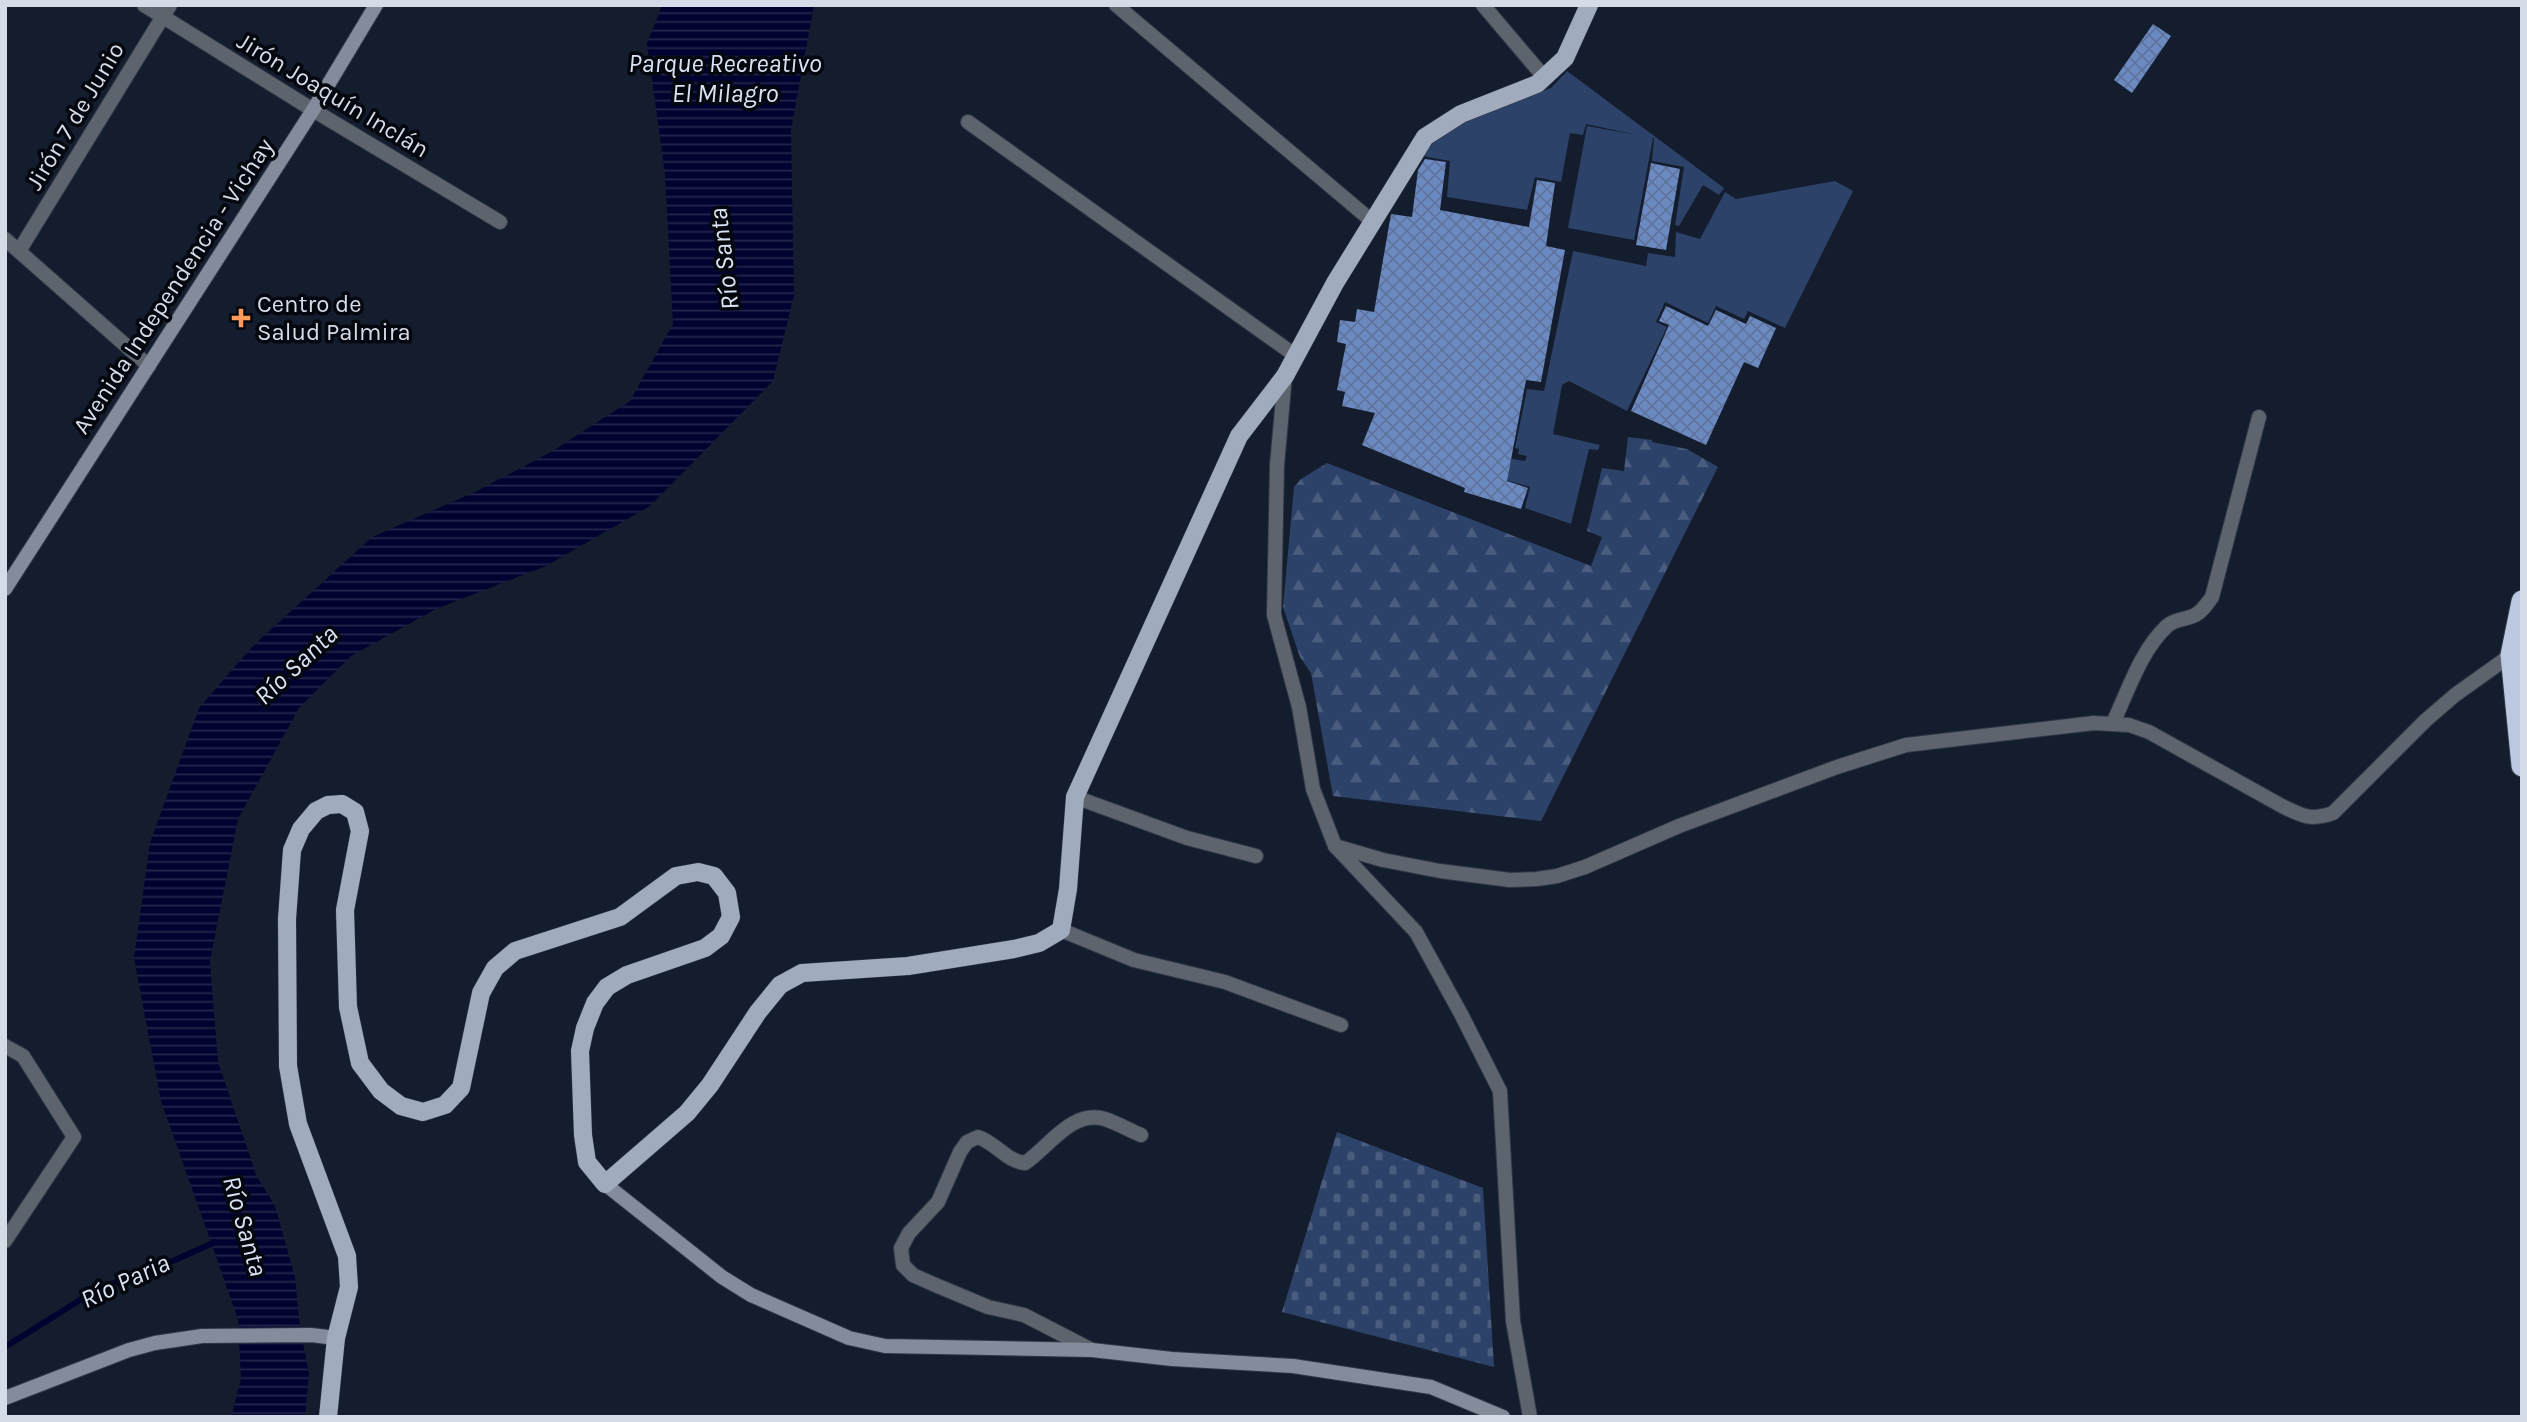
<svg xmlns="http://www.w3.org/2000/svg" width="2527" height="1422" font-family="Karla,sans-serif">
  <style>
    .green { fill: #2d4269 }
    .forest { fill: url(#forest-firs) }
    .cemetery { fill: url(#cemetery-stones) }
    .water { fill: url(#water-rules) }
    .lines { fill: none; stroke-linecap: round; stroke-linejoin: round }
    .stream { stroke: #00022f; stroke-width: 6 }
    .building { fill: url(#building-cross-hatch) }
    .street-casing { stroke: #2f3847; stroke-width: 16 }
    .secondary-casing { stroke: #2f3847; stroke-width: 16 }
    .primary-casing { stroke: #2f3847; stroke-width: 19 }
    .highway-casing { stroke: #2f3847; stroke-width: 23 }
    .street { stroke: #5e646d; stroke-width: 14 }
    .secondary { stroke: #848c9b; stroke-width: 14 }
    .primary { stroke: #a1abbe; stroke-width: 18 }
    .highway { stroke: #bbc8df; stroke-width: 21 }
    .poi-dot { fill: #ff9b5a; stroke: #04070e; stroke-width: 2.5 }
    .labels { text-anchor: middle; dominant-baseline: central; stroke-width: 7; stroke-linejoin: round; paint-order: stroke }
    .street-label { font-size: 24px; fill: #d5dbe7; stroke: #04070e }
    .poi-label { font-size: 24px; fill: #d5dbe7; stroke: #04070e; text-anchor: start }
    .water-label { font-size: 26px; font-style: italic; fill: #dae3f4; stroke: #04070e }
  </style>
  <defs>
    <pattern id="forest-firs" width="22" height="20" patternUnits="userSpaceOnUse" patternTransform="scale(1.75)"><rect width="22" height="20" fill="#2d4269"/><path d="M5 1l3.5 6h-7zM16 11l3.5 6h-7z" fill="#4b5d7e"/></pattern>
    <pattern id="cemetery-stones" width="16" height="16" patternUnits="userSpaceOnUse" patternTransform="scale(1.75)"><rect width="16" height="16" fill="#2d4269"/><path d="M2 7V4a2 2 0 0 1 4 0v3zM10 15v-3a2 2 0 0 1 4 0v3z" fill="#4b5d7e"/></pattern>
    <pattern id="water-rules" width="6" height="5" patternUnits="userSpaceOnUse" patternTransform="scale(1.75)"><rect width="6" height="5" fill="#00022f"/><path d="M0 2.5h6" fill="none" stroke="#24264d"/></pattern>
    <pattern id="building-cross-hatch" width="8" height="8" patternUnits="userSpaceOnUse" patternTransform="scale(1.75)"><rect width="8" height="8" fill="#6c8ac2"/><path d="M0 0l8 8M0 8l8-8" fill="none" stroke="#5f749c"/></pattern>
  </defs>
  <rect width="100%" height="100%" fill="#141d2d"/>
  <g class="green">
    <polygon points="1567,71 1724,188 1719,195 1703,185 1679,226 1675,225 1684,167 1652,161 1654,138 1653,138 1634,240 1568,228 1587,126 1637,135 1586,124 1583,135 1570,133 1561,182 1535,177 1527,210 1447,197 1450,161 1422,156 1438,137 1469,119 1551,88"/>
    <polygon points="1835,181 1853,191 1785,328 1748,311 1744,319 1716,306 1708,323 1665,302 1656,322 1667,327 1627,411 1569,381 1562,385 1553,434 1600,445 1598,450 1589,449 1571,524 1525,508 1530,487 1471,470 1477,453 1525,461 1527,456 1518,454 1519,449 1515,448 1527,389 1544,391 1573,251 1646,266 1648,253 1675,257 1676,232 1700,239 1725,192 1736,199"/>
  </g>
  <polygon class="forest" points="1628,437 1652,440 1652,442 1687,449 1718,467 1541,821 1333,796 1311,673 1300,657 1283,607 1294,487 1301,479 1327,463 1591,566 1602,537 1587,531 1602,468 1624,471"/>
  <polygon class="cemetery" points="1337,1132 1483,1188 1494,1367 1282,1312"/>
  <polygon class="water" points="662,5 814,5 791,130 794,295 773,381 650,506 546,566 436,609 351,656 299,708 238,819 210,961 218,1062 257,1177 275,1206 295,1277 300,1327 309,1374 305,1417 231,1417 241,1379 238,1319 161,1101 134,958 150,843 199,708 253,646 372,537 475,492 551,452 630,401 673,324 665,174 647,44"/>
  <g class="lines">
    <polyline class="stream" points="5,1347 96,1290 175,1260 215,1242"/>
  </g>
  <g class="building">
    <polygon points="2153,24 2171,36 2132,93 2114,80"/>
    <polygon points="1425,159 1446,162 1440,210 1529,227 1537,180 1555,183 1546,246 1565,250 1541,382 1526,380 1507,481 1528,488 1521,509 1464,492 1465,488 1362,445 1375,413 1342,406 1345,392 1337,390 1346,344 1337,342 1340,320 1355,322 1357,309 1374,312 1391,214 1412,217 1418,170"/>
    <polygon points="1651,163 1680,169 1666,250 1636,245"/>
    <polygon points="1666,306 1708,326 1716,310 1746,324 1750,316 1776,328 1758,368 1744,362 1706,445 1631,411 1669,325 1659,321"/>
  </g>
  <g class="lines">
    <g class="street-casing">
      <g id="street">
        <polyline points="144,5 313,110 500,222"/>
        <polyline points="1116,5 1373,222"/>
        <polyline points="1483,5 1544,77"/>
        <polyline points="968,122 1296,356"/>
        <polyline points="5,239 149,366"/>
        <polyline points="19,251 170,5"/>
        <polyline points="1285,376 1277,465 1274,615 1299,707 1313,789 1335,846 1416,932 1461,1014 1500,1091 1513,1321 1530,1417"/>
        <path d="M2113,723C2128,691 2141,650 2167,626C2174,619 2184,620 2193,616C2201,613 2207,604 2212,597L2259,417"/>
        <polyline points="1075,797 1187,838 1256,856"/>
        <path d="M1335,846L1383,860L1440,871L1510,880L1537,879L1557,876L1585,867L1679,826L1837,767L1906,745L2094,723L2129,725L2149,732L2282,806C2302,816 2311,821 2333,813L2426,720L2455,695L2511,655"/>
        <polyline points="1061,930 1134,960 1225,982 1341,1025"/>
        <polyline points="5,1046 23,1056 74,1137 5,1241"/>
        <path d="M1092,1350L1024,1315L988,1307L933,1284L913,1275L903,1265L901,1248L909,1233L938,1202L960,1152L967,1142L978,1137C996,1143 1006,1161 1025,1163C1049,1147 1072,1109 1105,1119C1117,1123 1129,1130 1141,1135"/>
      </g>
    </g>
    <g class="secondary-casing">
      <g id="secondary">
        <polyline points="5,589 313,110 376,5"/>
        <polyline points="605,1184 722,1277 751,1295 849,1338 885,1346 1092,1350 1172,1359 1293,1366 1431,1387 1503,1417"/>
        <polyline points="5,1398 129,1350 155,1343 202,1336 311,1335 336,1338"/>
      </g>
    </g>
    <g class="primary-casing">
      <polyline id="primary" points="328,1417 336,1338 349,1287 347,1256 298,1124 288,1066 287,919 292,850 301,829 316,811 328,805 342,804 355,812 360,831 345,910 348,1007 360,1063 381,1091 401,1106 423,1112 445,1105 461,1088 481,993 495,968 515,951 620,917 676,876 698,872 714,876 727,893 731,917 721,936 705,948 627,975 607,987 595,1003 585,1028 580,1051 583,1135 587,1162 605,1184 687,1113 710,1085 758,1012 780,985 802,973 908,966 1014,949 1039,943 1061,930 1068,889 1075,797 1239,436 1285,376 1335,283 1425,137 1461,114 1537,84 1565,58 1589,5"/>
    </g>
    <g class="highway-casing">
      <polyline id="highway" points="2522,601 2511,655 2522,766"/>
    </g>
    <use href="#street" class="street"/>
    <use href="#secondary" class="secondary"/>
    <use href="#primary" class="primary"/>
    <use href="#highway" class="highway"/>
  </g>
  <path class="poi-dot" d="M237.5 307.5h7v7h7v7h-7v7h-7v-7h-7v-7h7z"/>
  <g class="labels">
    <g class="street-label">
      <text transform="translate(333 95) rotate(31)">Jirón Joaquín Inclán</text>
      <text transform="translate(75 116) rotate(-59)">Jirón 7 de Junio</text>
      <text transform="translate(173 286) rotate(-57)">Avenida Independencia - Vichay</text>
    </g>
    <g class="poi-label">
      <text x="257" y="304">Centro de<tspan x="257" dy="28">Salud Palmira</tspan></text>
    </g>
    <g class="water-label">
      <text x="725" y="63">Parque Recreativo<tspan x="725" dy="30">El Milagro</tspan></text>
      <text transform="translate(724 259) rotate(-97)">Río Santa</text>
      <text transform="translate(296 665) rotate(-43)">Río Santa</text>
      <text transform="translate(245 1226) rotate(74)">Río Santa</text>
      <text transform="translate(125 1281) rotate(-25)">Río Paria</text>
    </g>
  </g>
  <rect width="2527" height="1422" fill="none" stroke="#d5dbe7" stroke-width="14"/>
</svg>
